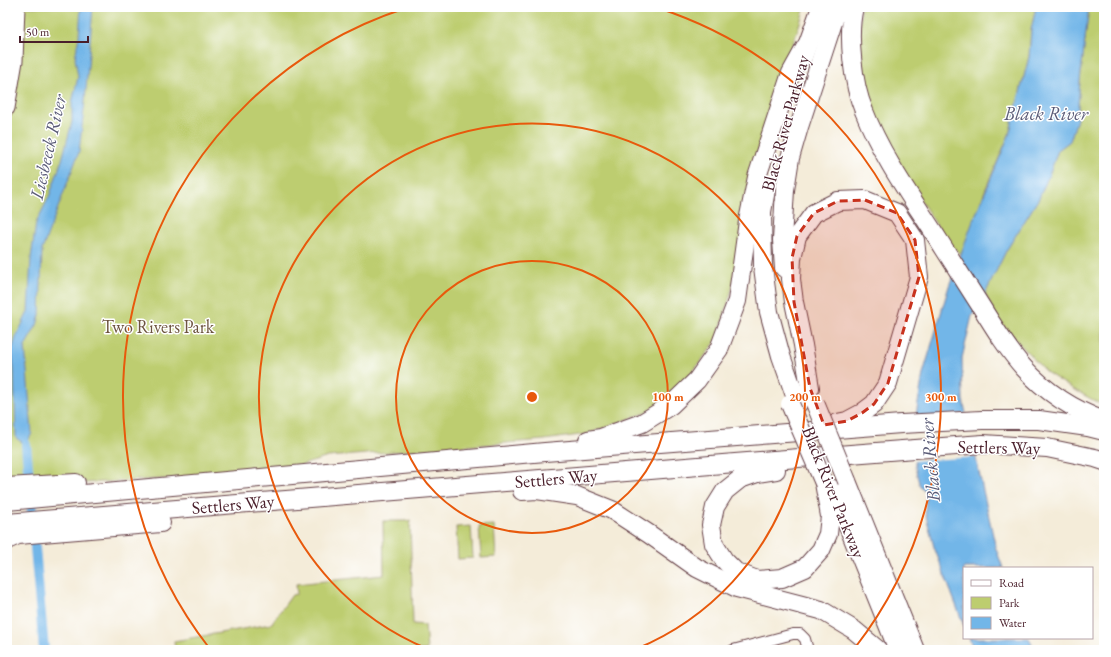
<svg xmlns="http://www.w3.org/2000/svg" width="1111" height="657" font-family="'EB Garamond',serif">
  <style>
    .green { fill: #bdcd6f; stroke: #84764d }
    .water { fill: #72b6e8; stroke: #5e6a8a }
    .pier { fill: #f4ecd9 }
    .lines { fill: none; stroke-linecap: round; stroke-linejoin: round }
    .canal { stroke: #72b6e8; stroke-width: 10 }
    .street-casing { stroke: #643e45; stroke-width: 12 }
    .primary-casing { stroke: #643e45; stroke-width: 17 }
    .highway-casing { stroke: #643e45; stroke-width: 20 }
    .street { stroke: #fff; stroke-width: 10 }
    .primary { stroke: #fff; stroke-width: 15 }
    .highway { stroke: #fff; stroke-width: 18 }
    .highway-bridge-casing { stroke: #643e45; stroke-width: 20; stroke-linecap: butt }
    .highway-bridge { stroke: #fff; stroke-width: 18 }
    .marked { fill: #c8321e; fill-opacity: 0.2; stroke: #c8321e; stroke-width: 3; stroke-dasharray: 8 5; stroke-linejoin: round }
    .ring { fill: none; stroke: #e8590c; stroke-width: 2 }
    .labels { text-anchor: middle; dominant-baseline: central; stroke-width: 3; stroke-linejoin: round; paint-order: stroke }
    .street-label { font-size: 18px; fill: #4a1f2b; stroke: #fff }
    .park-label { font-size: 18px; fill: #6c533f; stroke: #fff }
    .water-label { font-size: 19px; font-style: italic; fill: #5a5b77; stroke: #fff }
    .centre { fill: #e8590c; stroke: #fff; stroke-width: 2 }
    .ring-label { font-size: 12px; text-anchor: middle; font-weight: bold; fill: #e8590c; stroke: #fff; stroke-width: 3; stroke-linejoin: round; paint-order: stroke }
  </style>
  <rect width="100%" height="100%" fill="#fff"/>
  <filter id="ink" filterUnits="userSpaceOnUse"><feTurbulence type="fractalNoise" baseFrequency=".025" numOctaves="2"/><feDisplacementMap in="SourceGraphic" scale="8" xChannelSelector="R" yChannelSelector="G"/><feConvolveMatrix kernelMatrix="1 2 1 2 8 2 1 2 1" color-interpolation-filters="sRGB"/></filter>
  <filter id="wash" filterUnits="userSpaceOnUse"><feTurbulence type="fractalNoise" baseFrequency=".012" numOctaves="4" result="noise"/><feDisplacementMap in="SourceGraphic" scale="16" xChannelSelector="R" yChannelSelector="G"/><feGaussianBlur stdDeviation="0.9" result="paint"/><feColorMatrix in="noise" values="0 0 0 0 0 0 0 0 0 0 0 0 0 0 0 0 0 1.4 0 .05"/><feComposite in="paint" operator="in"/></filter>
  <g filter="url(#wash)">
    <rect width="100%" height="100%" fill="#f4ecd9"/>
    <g class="green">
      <polygon points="17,7 805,7 756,158 732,289 717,340 678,391 645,413 587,434 544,440 328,457 257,479 160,479 7,487 7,108"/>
      <polygon points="861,7 1036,7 1031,30 1029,57 1009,135 986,188 961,254 949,244 891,155 865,93 859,40"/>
      <polygon points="1089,7 1104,7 1104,406 1073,389 1046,372 999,322 985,294 1006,251 1039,198 1051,170 1058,150 1070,141 1077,119 1080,81"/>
      <polygon points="383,521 410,521 413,624 425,625 427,650 175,650 174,641 271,624 292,595 297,594 296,584 384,575"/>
      <polygon points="494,525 496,557 481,558 479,526"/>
      <polygon points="471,526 473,558 458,559 456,527"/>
    </g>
    <g class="water">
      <polygon points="81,7 93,7 85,101 79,152 42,250 40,315 37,325 25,346 32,433 26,445 16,438 14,370 12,350 16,337 28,312 31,258 36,223 49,197 62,160 72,122 72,103 78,77 75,58 79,36"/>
      <polygon points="1036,7 1089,7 1080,81 1077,119 1070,141 1058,150 1051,170 1039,198 1006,251 985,294 972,316 962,358 963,400 996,549 1003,568 964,568 964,626 934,547 925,512 926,497 925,490 920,487 915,467 915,421 923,374 949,286 973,221 1009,135 1029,57 1031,30"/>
      <polygon points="969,638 1029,638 1034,650 974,650"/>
    </g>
    <polygon class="pier" points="968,413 978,457 913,461 913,421"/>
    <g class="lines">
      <polyline class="canal" points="26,445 44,650"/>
    </g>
  </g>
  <g filter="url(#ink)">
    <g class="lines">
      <g class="street-casing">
        <polyline id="street" points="733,650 793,634 800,634 805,639 808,650"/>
      </g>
      <g class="primary-casing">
        <polyline id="primary" points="7,108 15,61 17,7"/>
      </g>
      <g class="highway-casing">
        <g id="highway">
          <path d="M854,7C847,35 853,85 864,111C883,160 917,205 945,250C957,269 970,289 982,308C995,329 1008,350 1024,368C1045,391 1074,410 1104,421"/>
          <polyline points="803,57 821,7"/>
          <polyline points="766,190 762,212 763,267 769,312 781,356 798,404"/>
          <polyline points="784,268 782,240 785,190 790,158 799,127 838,7"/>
          <polyline points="810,388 803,345 794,302 791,279 792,258 797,236 814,213 838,201 865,200 897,213 915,240 919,277 888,383 874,404 862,413 847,421 837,423"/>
          <polyline points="588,440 601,438 642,423 671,405 697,380 719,349 737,301 748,221 757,177 791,73 806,46"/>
          <polyline points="776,470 757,473 740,479 725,491 715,507 711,525 714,544 724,560 736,572 757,580 782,578 805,568 821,550 828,534 830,516 824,483"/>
          <polyline points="847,481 915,650"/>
          <polyline points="7,487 76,483"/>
          <polyline points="833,489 898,650"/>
          <polyline points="522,491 537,490 577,496 612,510 649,534 697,568 737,588 821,610 854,630 878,650"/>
          <polyline points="7,501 545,452 901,424 982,420 1039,420 1088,427 1104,431"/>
          <polyline points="7,523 735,463 902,450 983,444 1047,448 1095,458 1104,461"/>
          <polyline points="7,540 18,535 161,523"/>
        </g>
      </g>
      <use href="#street" class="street"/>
      <use href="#primary" class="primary"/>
      <use href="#highway" class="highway"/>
      <g class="highway-bridge-casing">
        <g id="highway-bridge">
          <polyline points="815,403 847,481"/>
          <polyline points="790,404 824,483"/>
        </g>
      </g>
      <use href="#highway-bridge" class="highway-bridge"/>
    </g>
  </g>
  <path class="marked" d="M865,200L897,213L915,240L919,277L888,383L874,404L862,413L847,421L824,425L810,388L794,302L792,258L797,236L814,213L838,201Z"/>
  <g class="ring">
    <circle cx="532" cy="397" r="136"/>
    <path d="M428 649A273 273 0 1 1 636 649"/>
    <path d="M210 649A409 409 0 0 1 406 8M658 8A409 409 0 0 1 854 649"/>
  </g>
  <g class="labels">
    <g class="street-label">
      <text transform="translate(785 123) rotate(-75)">Black River Parkway</text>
      <text transform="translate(999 447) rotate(1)">Settlers Way</text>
      <text transform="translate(556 478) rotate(-5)">Settlers Way</text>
      <text transform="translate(834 492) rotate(68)">Black River Parkway</text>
      <text transform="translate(233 504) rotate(-5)">Settlers Way</text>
    </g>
    <g class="park-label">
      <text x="158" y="326">Two Rivers Park</text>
    </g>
    <g class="water-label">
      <text x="1046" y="113">Black River</text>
      <text transform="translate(48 147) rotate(-77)">Liesbeeck River</text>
      <text transform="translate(930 460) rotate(-95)">Black River</text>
    </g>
  </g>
  <circle cx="532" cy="397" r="6" class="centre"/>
  <g class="ring-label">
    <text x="668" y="401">100 m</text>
    <text x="805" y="401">200 m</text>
    <text x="941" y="401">300 m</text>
  </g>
  <rect width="1111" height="657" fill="none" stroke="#fff" stroke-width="24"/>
  <rect x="963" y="567" width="130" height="72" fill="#ffffff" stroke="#b7a5aa"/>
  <rect x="971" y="580" width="20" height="6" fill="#ffffff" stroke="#b7a5aa"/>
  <text x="999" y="587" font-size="12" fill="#4a1f2b">Road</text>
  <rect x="971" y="597" width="20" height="12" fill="#bdcd6f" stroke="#b7a5aa"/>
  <text x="999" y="607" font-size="12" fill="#4a1f2b">Park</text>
  <rect x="971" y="617" width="20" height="12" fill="#72b6e8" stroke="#b7a5aa"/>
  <text x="999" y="627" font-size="12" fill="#4a1f2b">Water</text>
  <path d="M20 36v6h68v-6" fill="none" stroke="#4a1f2b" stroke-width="2"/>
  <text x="26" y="36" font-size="12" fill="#4a1f2b" stroke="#ffffff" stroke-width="3" paint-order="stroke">50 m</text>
</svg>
